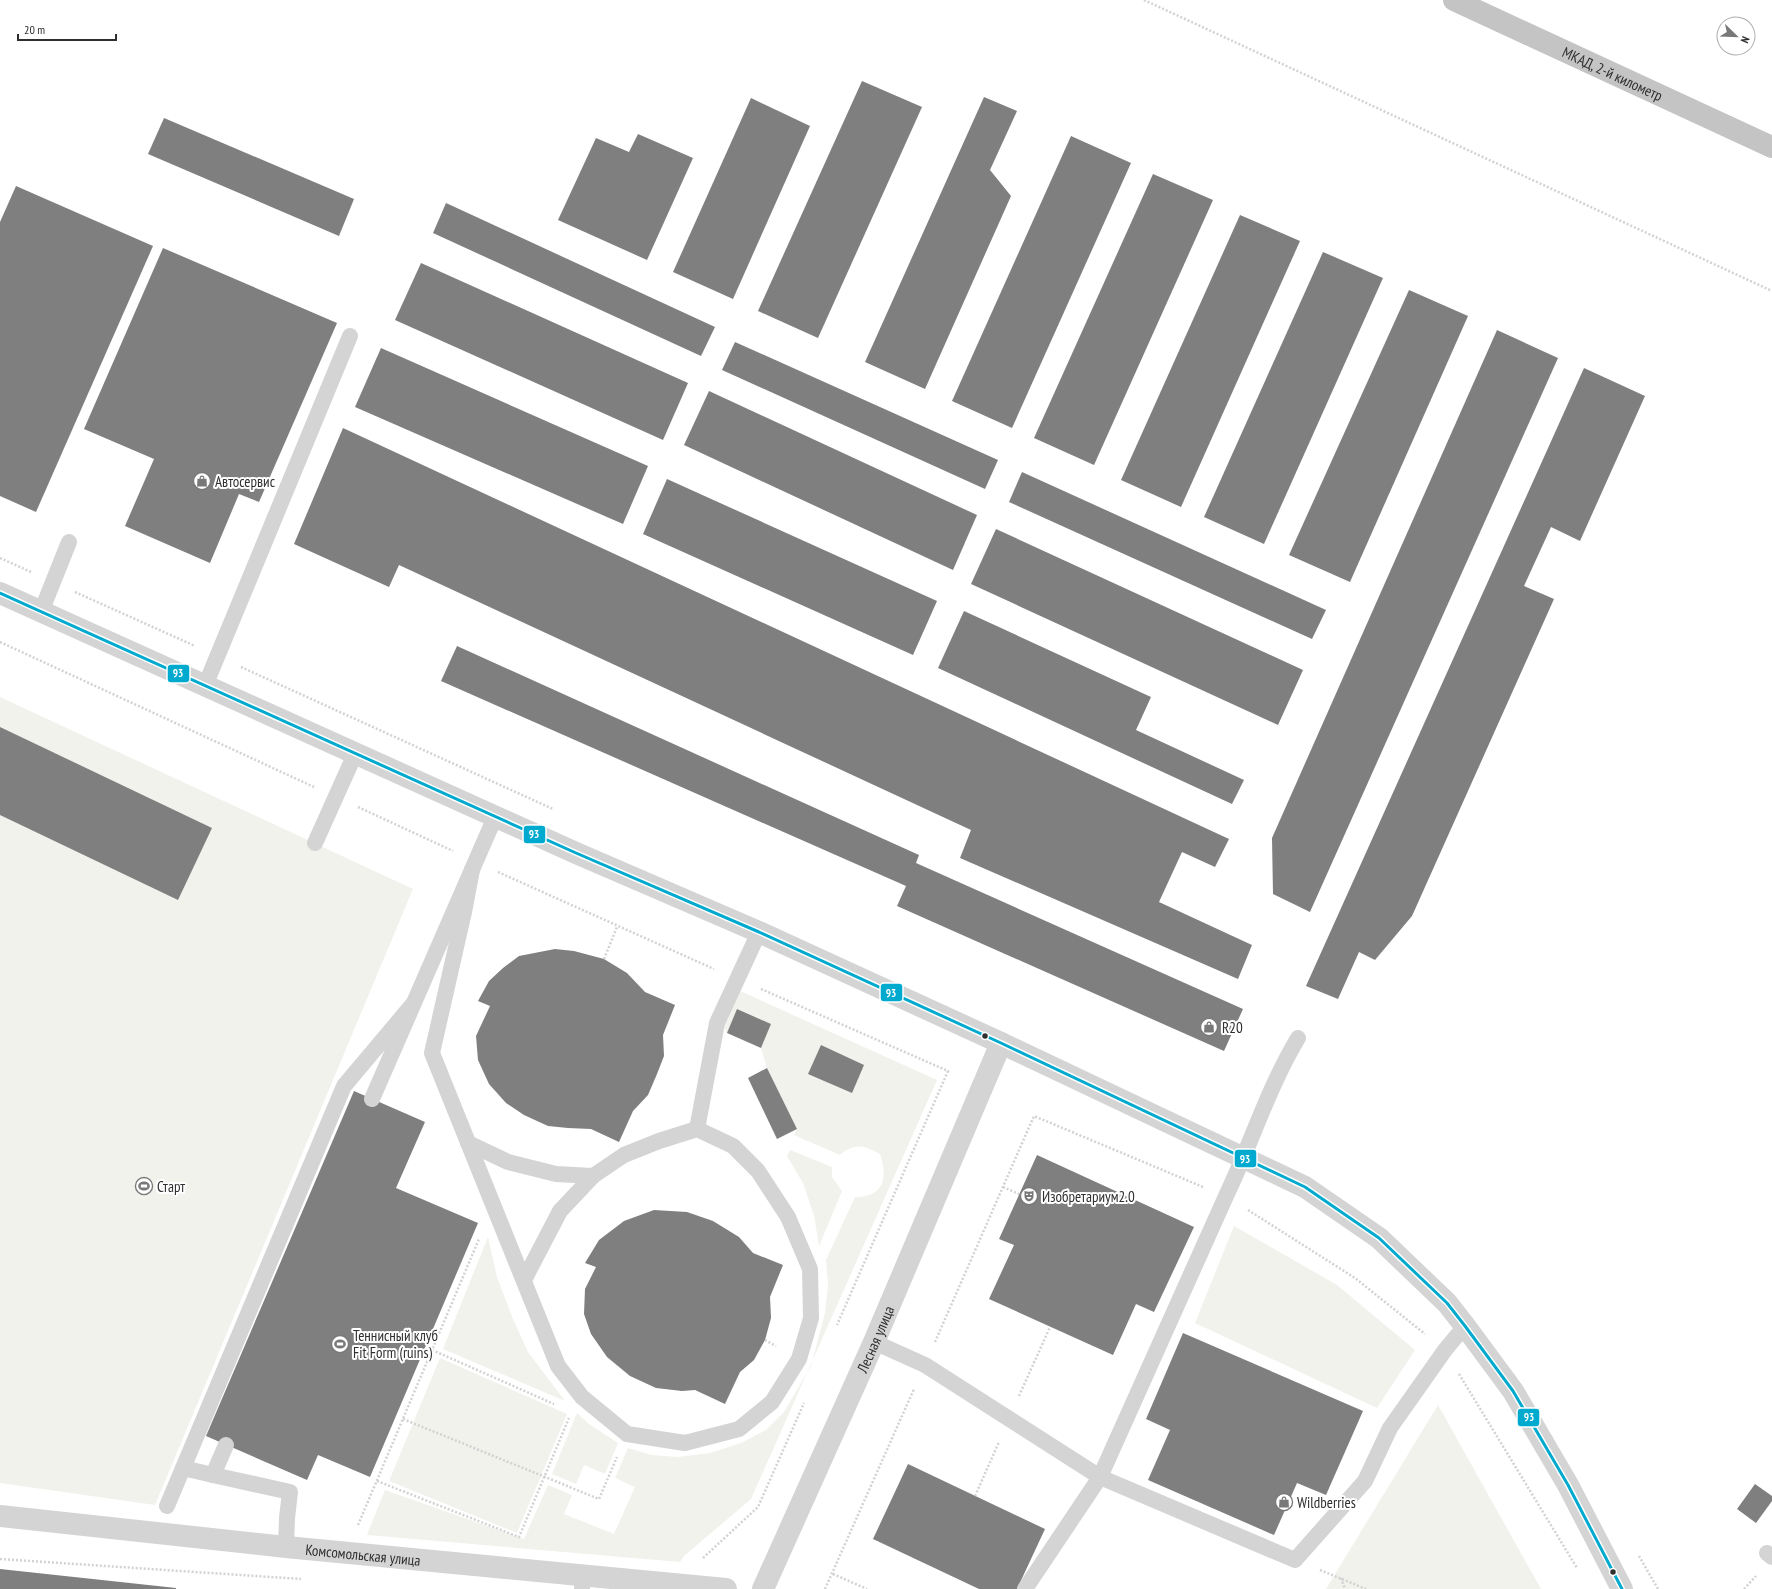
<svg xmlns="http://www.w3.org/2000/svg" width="1772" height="1589" font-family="'PT Sans Narrow',sans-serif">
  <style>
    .green { fill: #f1f2ec }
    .building { fill: #7f7f7f }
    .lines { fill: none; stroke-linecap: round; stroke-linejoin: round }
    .path { stroke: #d2d2d2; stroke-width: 2.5; stroke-dasharray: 2 2; stroke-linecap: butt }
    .service { stroke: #d4d4d4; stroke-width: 16 }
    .minor { stroke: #d4d4d4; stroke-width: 22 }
    .trunk { stroke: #c4c4c4; stroke-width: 22 }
    .bus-1-casing { stroke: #fff; stroke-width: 6 }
    .bus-1 { stroke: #00a9ce; stroke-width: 3 }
    .bus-dot { fill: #2f2f2f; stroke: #fff; stroke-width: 1.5 }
    .labels { text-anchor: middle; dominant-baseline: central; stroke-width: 4; stroke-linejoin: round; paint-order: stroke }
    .street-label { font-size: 15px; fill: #2f2f2f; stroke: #fff }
    .poi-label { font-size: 15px; fill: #2f2f2f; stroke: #fff; text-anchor: start }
    .line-badge { stroke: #fff; stroke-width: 1.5 }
    .badge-label { font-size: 11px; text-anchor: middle; font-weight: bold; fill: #fff }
  </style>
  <rect width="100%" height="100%" fill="#fff"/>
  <g class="green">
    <polygon points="0,697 413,889 155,1505 0,1483"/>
    <path d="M740,991L937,1080L751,1499L684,1556L680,1562L367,1535L385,1490L524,1539L548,1485L572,1495L564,1514L614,1534L635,1487L615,1478L628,1448L652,1455L678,1457L710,1453L741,1443L766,1430L784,1412L811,1366L825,1313L828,1285L826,1260L855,1197C884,1197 888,1178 880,1154C863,1145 855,1143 840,1155L794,1135L797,1129L767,1068L761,1048L771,1024L738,1009L727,1033L724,1027Z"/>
    <polygon points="790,1150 832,1167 832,1177 842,1191 819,1246 814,1215 803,1183 787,1156"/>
    <polygon points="1234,1226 1337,1285 1415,1350 1377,1408 1195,1323"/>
    <polygon points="488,1237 497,1277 513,1319 528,1352 565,1401 443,1349"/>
    <polygon points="440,1358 567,1414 517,1533 389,1481"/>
    <polygon points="1438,1405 1541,1589 1326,1589"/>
    <polygon points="577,1413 589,1424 618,1443 605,1474 584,1465 576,1484 552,1474"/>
  </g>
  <g class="building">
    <polygon points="862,81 922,107 818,338 758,311"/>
    <polygon points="984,97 1017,111 990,170 1011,196 925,389 865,362"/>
    <polygon points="751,98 810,126 733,299 673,272"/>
    <polygon points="164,118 354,199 339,236 148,154"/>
    <polygon points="638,134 693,158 647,260 558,220 596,138 629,152"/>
    <polygon points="1071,136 1131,163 1012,428 952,401"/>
    <polygon points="1153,174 1213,200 1094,465 1034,438"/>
    <polygon points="16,186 153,246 36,512 0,496 0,222"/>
    <polygon points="446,203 715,327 701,356 433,233"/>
    <polygon points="1240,215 1300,241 1181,507 1121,480"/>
    <polygon points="163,248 337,323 259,502 239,494 210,563 125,526 154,459 84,429"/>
    <polygon points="1323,252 1383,278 1264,544 1204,517"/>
    <polygon points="421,263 688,383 663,440 395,320"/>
    <polygon points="1409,290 1468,316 1350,582 1289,555"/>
    <polygon points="1497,330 1558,358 1310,912 1273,894 1272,838"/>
    <polygon points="735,342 998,460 985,489 722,370"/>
    <polygon points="381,348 648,466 623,524 355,407"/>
    <polygon points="1584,368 1645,396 1580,541 1551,527 1524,586 1554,599 1412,916 1375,960 1359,952 1338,999 1306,986"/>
    <polygon points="709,391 977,515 953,570 684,445"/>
    <polygon points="343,428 1229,839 1215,867 1182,852 1159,902 1252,945 1238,979 960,858 971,830 399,565 389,587 294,544"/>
    <polygon points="1022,472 1326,610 1312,639 1009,502"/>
    <polygon points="667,479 937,601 913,655 643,534"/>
    <polygon points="996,529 1303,670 1278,725 971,584"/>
    <polygon points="964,611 1151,697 1136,730 1244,780 1232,804 938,668"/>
    <polygon points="457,646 919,855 916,863 1243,1009 1224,1051 897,906 906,886 441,681"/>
    <polygon points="0,727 212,828 178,900 0,815"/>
    <polygon points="555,949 574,951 604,959 627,973 645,992 675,1005 663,1035 664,1056 657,1074 648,1095 633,1111 619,1142 591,1129 568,1128 548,1126 524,1115 506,1103 489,1084 478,1060 476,1036 490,1006 478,1001 489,981 503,968 519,956"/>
    <polygon points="737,1009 771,1024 761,1048 727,1033"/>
    <polygon points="821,1045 864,1065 852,1093 808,1074"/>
    <polygon points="767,1068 797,1129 777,1139 748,1078"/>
    <polygon points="354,1091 425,1122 396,1188 478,1223 370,1477 318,1455 307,1480 206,1436"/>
    <polygon points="1037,1155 1194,1227 1154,1312 1136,1304 1113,1355 989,1299 1014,1245 999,1239"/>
    <polygon points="654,1210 687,1212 713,1221 739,1237 753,1253 783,1265 770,1297 771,1318 765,1340 754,1360 740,1372 725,1404 695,1390 682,1391 656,1388 630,1376 607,1357 591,1334 584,1314 585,1289 596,1267 585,1263 599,1240 624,1221"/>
    <polygon points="1183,1333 1363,1411 1326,1495 1297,1483 1274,1535 1148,1480 1170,1430 1146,1419"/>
    <polygon points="908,1464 1045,1529 1017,1589 979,1589 873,1539"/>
    <polygon points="1755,1484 1772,1496 1772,1501 1756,1523 1737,1509"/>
    <polygon points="0,1569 176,1588 176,1589 0,1589"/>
  </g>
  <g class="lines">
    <g class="path">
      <polyline points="1144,0 1772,291"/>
      <polyline points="0,558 31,572"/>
      <polyline points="75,592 195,646"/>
      <polyline points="0,642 314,787"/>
      <polyline points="241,667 553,809"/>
      <polyline points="358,807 453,851"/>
      <polyline points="498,872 714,969"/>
      <polyline points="604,959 617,927"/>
      <polyline points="761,989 948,1071 837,1325"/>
      <polyline points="1003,1187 1019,1194"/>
      <polyline points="1248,1210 1355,1278 1425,1334"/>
      <polyline points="765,1340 776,1346"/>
      <polyline points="935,1342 1034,1116 1203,1187"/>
      <polyline points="432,1350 554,1404"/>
      <polyline points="1459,1374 1577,1568"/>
      <polyline points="1019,1396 1050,1327"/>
      <polyline points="403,1419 599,1499 617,1457"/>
      <polyline points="377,1481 519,1537 569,1418"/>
      <polyline points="975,1496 999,1442"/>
      <polyline points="358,1525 479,1239"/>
      <polyline points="1639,1556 1658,1589"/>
      <polyline points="703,1558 758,1507 804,1403"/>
      <polyline points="0,1559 301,1579"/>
      <polyline points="1320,1570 1366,1589"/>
      <polyline points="833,1574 867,1589"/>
      <polyline points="1341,1578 1345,1589"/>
      <polyline points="825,1589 914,1389"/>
      <polyline points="1744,1589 1756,1576"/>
    </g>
    <g class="service">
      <polyline points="41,612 69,542"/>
      <polyline points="205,686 350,336"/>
      <polyline points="315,843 355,754"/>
      <polyline points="472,870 464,912 432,1053 558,1366 582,1397 627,1434 685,1443 739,1429 772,1402 799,1359 811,1318 810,1269 788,1217 758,1171 733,1146 697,1129 659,1141 624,1155 593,1176 560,1211 524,1280"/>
      <polyline points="372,1099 495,817"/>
      <polyline points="697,1129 717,1023 759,932"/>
      <polyline points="468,1143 508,1162 556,1174 593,1176"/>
      <path d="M874,1342L925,1365L1100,1477L1226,1196C1251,1144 1268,1088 1298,1038"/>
      <polyline points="183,1468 213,1475 226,1445"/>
      <polyline points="213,1475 290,1492 287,1518 286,1547"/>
      <polyline points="167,1506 344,1086 413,1004"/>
      <polyline points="1767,1553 1772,1557"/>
      <polyline points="582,1589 583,1575"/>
      <polyline points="1025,1589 1100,1477 1295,1560 1365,1481 1390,1428 1445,1350 1465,1326"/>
    </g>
    <g class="minor">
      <polyline points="0,593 576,853 759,932 1001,1043 1305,1187 1379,1238 1447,1303 1465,1326 1513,1391 1568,1485 1622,1589"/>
      <path id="s1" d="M0,1516L286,1547L726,1589"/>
      <path id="s2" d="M763,1589L874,1342L1001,1043"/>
    </g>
    <path class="trunk" id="s3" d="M1454,0L1772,147"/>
    <g class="bus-1-casing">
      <polyline id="bus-1" points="0,593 576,853 759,932 1001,1043 1305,1187 1379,1238 1447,1303 1465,1326 1513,1391 1568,1485 1622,1589"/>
    </g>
    <use href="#bus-1" class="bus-1"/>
  </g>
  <defs>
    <g id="shop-ring" transform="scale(0.9)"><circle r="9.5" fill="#fff" stroke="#787878" stroke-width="1.5"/><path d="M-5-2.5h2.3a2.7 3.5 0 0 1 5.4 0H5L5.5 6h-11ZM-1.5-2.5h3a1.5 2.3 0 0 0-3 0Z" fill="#787878"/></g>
    <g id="stadium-ring" transform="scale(0.9)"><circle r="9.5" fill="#fff" stroke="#787878" stroke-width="1.5"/><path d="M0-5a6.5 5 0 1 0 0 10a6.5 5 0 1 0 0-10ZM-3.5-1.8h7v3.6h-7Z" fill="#787878"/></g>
    <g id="theatre-ring" transform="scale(0.9)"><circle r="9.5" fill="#fff" stroke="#787878" stroke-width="1.5"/><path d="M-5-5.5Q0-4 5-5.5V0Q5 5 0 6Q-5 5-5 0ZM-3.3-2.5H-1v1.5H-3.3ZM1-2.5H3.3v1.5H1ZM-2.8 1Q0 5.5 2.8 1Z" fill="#787878"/></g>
  </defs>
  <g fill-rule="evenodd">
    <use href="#shop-ring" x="202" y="481"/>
    <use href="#shop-ring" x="1209" y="1027"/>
    <use href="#stadium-ring" x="144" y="1186"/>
    <use href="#theatre-ring" x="1029" y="1196"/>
    <use href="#stadium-ring" x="340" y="1344"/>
    <use href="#shop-ring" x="1284" y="1502"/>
  </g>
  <g class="bus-dot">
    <circle cx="985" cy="1036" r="3.5"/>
    <circle cx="1613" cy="1572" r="3.5"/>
  </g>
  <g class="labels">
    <g class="street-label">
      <text stroke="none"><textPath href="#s3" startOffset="175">МКАД, 2-й километр</textPath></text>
      <text stroke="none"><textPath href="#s2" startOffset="274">Лесная улица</textPath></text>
      <text stroke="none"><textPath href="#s1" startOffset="365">Комсомольская улица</textPath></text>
    </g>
    <g class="poi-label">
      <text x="215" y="481">Автосервис</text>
      <text x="1222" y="1027">R20</text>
      <text x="157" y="1186">Старт</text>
      <text x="1042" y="1196">Изобретариум2.0</text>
      <text x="353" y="1335">Теннисный клуб<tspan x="353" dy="17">Fit Form (ruins)</tspan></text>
      <text x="1297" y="1502">Wildberries</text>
    </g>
  </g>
  <g class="line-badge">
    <rect x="167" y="664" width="23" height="19" rx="4" fill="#00a9ce"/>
    <rect x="523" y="825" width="23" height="19" rx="4" fill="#00a9ce"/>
    <rect x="880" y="983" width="23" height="19" rx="4" fill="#00a9ce"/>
    <rect x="1234" y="1149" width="23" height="19" rx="4" fill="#00a9ce"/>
    <rect x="1517" y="1408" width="23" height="19" rx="4" fill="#00a9ce"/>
  </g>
  <g class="badge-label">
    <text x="178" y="677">93</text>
    <text x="534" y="838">93</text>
    <text x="891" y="997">93</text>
    <text x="1245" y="1163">93</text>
    <text x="1529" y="1421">93</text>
  </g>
  <g transform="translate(1736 36) rotate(113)"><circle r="19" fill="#ffffff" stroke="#acacac"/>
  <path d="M0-3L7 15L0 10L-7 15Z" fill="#787878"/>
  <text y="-6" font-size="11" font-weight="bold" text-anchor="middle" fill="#2f2f2f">N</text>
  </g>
  <path d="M18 34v6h98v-6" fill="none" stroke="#2f2f2f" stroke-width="2"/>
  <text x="24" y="34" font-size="12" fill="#2f2f2f" stroke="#ffffff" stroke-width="3" paint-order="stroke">20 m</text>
</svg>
